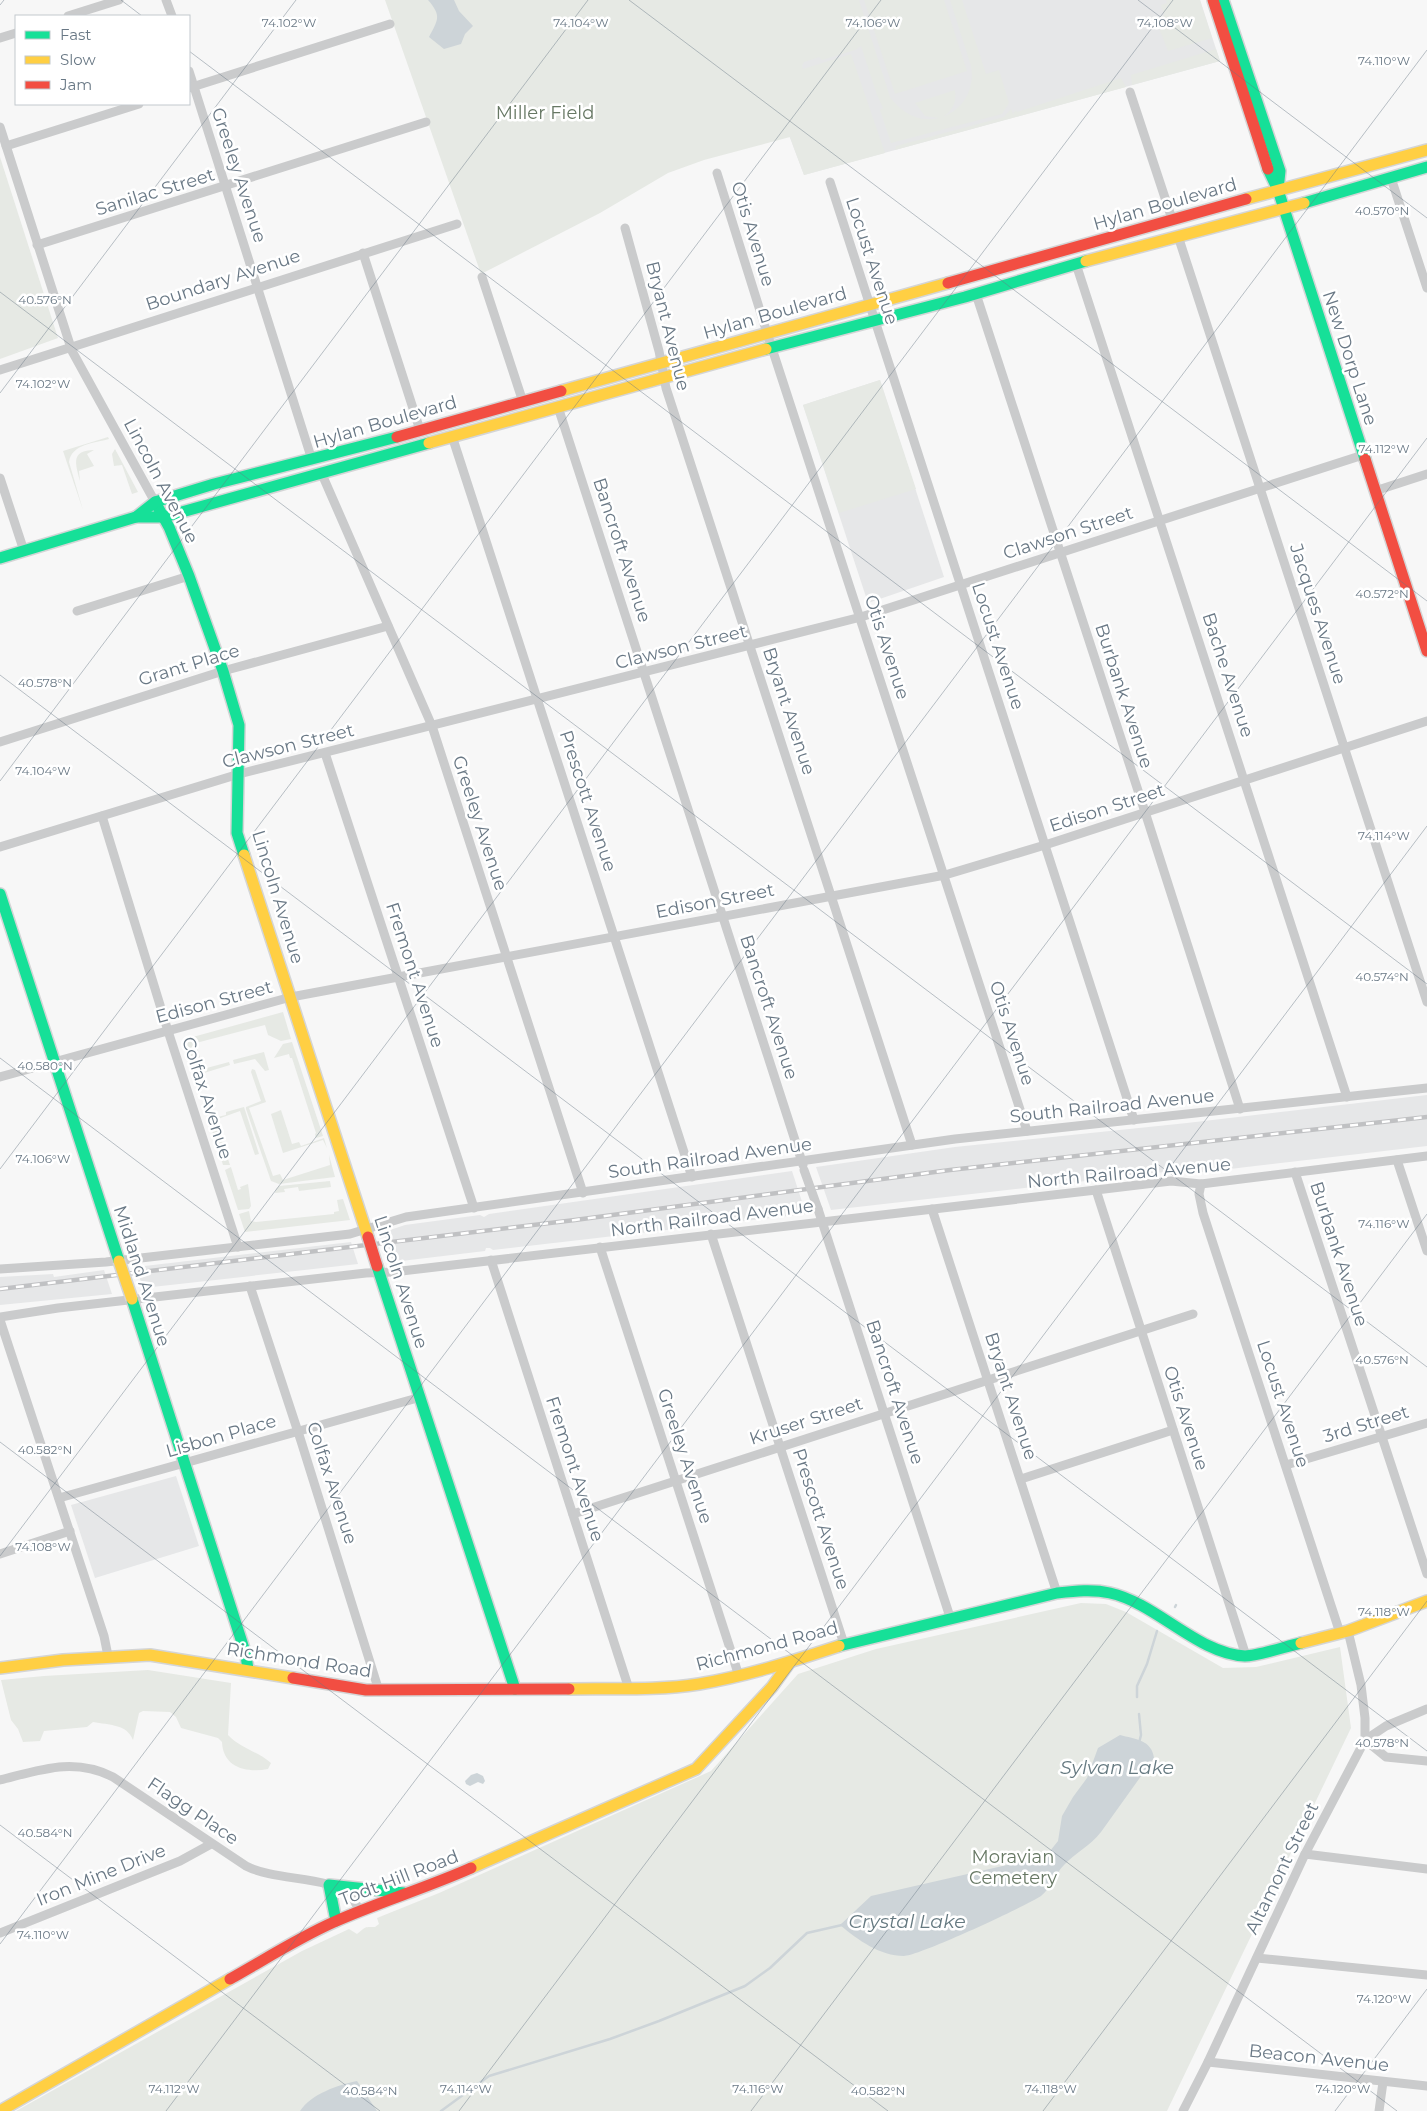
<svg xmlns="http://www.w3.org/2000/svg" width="1427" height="2111" font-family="Montserrat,sans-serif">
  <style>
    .built { fill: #e6e7e8 }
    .green { fill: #e6e9e4 }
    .water { fill: #cdd4d8 }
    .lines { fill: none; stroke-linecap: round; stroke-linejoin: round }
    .stream { stroke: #cdd4d8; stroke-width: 2.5 }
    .fast-casing { stroke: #d4d5d6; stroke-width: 14 }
    .slow-casing { stroke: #d4d5d6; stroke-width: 14 }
    .jam-casing { stroke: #d4d5d6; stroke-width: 14 }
    .street { stroke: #cacbcc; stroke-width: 9 }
    .fast { stroke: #16e098; stroke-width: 11 }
    .slow { stroke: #ffcf43; stroke-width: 11 }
    .jam { stroke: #f24e42; stroke-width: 11 }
    .rail-casing { stroke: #c0c1c3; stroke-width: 4.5 }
    .rail { stroke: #fff; stroke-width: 2.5; stroke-dasharray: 8; stroke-linecap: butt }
    .slow-bridge-casing { stroke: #d4d5d6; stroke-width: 14; stroke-linecap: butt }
    .jam-bridge-casing { stroke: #d4d5d6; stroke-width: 14; stroke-linecap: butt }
    .street-bridge { stroke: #cacbcc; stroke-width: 9 }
    .slow-bridge { stroke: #ffcf43; stroke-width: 11 }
    .jam-bridge { stroke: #f24e42; stroke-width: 11 }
    .ticks { fill: none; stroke: #697885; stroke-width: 1; stroke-opacity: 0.45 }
    .labels { text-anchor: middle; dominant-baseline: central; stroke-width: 5; stroke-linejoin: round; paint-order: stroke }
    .park-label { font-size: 18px; fill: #677864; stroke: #fff }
    .street-label { font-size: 18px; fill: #697885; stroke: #fff }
    .water-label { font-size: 19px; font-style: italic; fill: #657980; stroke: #fff }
    .ticks-label { font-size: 12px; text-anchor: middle; fill: #697885; stroke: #fff; stroke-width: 5; stroke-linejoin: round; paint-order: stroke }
  </style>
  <rect width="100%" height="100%" fill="#f7f7f7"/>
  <g class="built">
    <polygon points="738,0 1200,0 1220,61 804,175"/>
    <polygon points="880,380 944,577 868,603 803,405"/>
    <polygon points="1427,1095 1427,1146 1298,1161 1196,1173 1173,1171 831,1210 816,1167 955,1147 1187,1123"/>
    <polygon points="792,1171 806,1214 493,1250 490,1248 486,1248 485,1251 393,1262 384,1232 405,1225 480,1215 484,1217 489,1214"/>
    <polygon points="351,1242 358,1264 143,1288 136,1267"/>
    <polygon points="104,1270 112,1294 0,1305 0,1277 53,1274 54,1277"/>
    <polygon points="176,1476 199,1546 95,1578 71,1505"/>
  </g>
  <g class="green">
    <path d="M385,0H859L890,97C901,113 920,123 939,118L925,116L915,103L955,90C957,103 952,111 943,117C964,108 975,89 971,66L950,0H962L986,74L999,70L1009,103L1002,114L891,143L880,110L883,108L877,95L861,46L855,50L822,60L819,57L804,62L802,65L803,69L851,54L885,153L804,175L790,137L704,160L668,173L600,213L481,274Z"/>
    <polygon points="864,0 944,0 967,71 895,94"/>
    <polygon points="1166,0 1200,0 1212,38 1168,51 1155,18 1164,15 1161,5 1167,3"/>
    <polygon points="1216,49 1220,61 1132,85 1131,75"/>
    <polygon points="1121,78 1126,87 895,150 896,146 1004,117 1011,109 1013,114 1016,110 1017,112"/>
    <polygon points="0,157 58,338 0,359"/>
    <polygon points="880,380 916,489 839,513 803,405"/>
    <path d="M108,437L109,439C95,443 71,444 69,462L83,510L63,451Z"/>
    <polygon points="115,449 138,492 132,494 122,465 114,466 112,454"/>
    <path d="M94,450L87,454L94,466L79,471L80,481C75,462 71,451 94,450Z"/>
    <polygon points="283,1012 291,1039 281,1041 268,1035 265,1025 196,1043 203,1069 229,1062 230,1065 194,1076 182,1040"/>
    <polygon points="292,1042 323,1136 316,1138 315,1134 316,1133 292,1058 290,1058 289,1054 274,1058 283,1044"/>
    <polygon points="264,1052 269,1070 265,1071 255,1059 234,1064 233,1060"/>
    <polygon points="252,1069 255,1070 266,1102 249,1108 273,1176 280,1174 283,1180 330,1165 329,1155 335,1177 279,1184 271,1181 246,1109 246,1107 261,1101 251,1072"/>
    <polygon points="200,1093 209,1119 226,1115 226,1112 244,1107 259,1154 255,1155 240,1111 215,1120 230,1165 223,1165"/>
    <polygon points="281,1110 292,1144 299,1142 301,1146 324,1138 327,1148 323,1140 283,1153 271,1114"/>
    <polygon points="231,1167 238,1190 241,1189 240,1187 248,1184 251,1206 249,1209 238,1210 225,1170"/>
    <polygon points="330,1181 331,1187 299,1191 298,1187 284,1189 285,1192 275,1193 276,1189 279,1186"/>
    <polygon points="343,1199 350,1220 245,1232 239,1214 249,1211 251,1221 256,1222 334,1214 334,1212 339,1211 337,1200"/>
    <path d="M1081,1603L1106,1604L1126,1612L1223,1668L1256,1667L1340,1647L1351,1728L1167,2111H16L302,1951L349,1929L357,1934C366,1927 363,1927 375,1927L379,1924L377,1918L439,1893L711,1771L798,1674L876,1649Z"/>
    <path d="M148,1670L231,1683L228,1735C240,1748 257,1751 271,1763L268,1769C247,1773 223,1768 222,1742L218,1738L181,1728L176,1717L170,1712L143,1711L139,1713L133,1740C127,1724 109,1725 93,1722L87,1727L44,1731L40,1741L23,1742L18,1729L11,1720L1,1680L44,1676Z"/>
  </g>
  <g class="water">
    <path d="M428,0H454L459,11L473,26L465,34L461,44L444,49L429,37C438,20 442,16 428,0Z"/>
    <path d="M1120,1735C1135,1739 1152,1740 1154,1758L1101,1832C1090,1846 1075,1853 1064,1865C1055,1874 1051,1888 1041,1896C1026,1906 919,1956 904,1956C880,1956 858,1940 840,1925L871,1896L1046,1856L1058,1841L1062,1816L1073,1797L1087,1778L1098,1748Z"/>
    <polygon points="477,1773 483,1776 485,1781 483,1784 478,1782 470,1786 466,1784 465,1781 471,1775"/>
    <path d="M357,2081L377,2111H300C311,2094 338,2085 357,2081Z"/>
  </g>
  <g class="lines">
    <g class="stream">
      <polyline points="1175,1607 1176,1605"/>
      <polyline points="1137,1697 1137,1686 1147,1664 1157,1631"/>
      <polyline points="1139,1714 1141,1735 1139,1743"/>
      <polyline points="441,2111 489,2076 610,2039 659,2021 745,1986 770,1968 807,1933 842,1925"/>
    </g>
    <g class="fast-casing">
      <g id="fast">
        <polyline points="1223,0 1280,171 1278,190"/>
        <polyline points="1268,169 1278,190 1365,459"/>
        <polyline points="1304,203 1427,167"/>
        <polyline points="766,349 965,297 1086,261"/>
        <polyline points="155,502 169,527 189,576 223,671 239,725 237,833 244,855"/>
        <polyline points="136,517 155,502 214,484 397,437"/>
        <polyline points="0,558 136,517 164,517 429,443"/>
        <polyline points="0,894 119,1261"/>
        <polyline points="377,1266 515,1689"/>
        <polyline points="132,1299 246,1655 248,1670"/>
        <path d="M839,1646L1057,1593C1075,1591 1093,1589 1110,1593C1156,1603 1198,1654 1245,1656C1258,1656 1287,1646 1301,1643"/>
        <polyline points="336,1921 329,1885 404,1893"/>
      </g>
    </g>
    <g class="slow-casing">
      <g id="slow">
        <polyline points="1246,199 1427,150"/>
        <polyline points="1086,261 1304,203"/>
        <polyline points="561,391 948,283"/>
        <polyline points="429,443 766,349"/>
        <polyline points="244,855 368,1237"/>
        <polyline points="1301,1643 1348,1631 1427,1601"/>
        <polyline points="0,1668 63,1660 150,1655 293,1678"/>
        <path d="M569,1689C612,1688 656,1691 699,1684C747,1676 793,1661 839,1646"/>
        <polyline points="471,1868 696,1769 772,1687 790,1662"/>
        <polyline points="0,2111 230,1979"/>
      </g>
    </g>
    <g class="jam-casing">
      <g id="jam">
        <polyline points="1213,0 1268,169"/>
        <polyline points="948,283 1246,199"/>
        <polyline points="397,437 561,391"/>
        <polyline points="1365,459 1427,651"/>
        <polyline points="293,1678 366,1690 569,1689"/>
        <path d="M230,1979C264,1960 298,1938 334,1922C379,1902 426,1888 471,1868"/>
      </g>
    </g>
    <g class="street">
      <polyline points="166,0 172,16"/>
      <polyline points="68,16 119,0"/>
      <polyline points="0,38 16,33"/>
      <polyline points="189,71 312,460"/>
      <polyline points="189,88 390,24"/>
      <polyline points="1130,92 1172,219"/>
      <polyline points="0,127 72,351 155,502"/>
      <polyline points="6,146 139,104"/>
      <polyline points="717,173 767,333 1027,1131"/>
      <polyline points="1391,178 1427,288"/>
      <polyline points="830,182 1134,1120"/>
      <polyline points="625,228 659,351 666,388 912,1145"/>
      <polyline points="1178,236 1427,1002"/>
      <polyline points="37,245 426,122"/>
      <polyline points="363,253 420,430"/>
      <polyline points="1076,264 1347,1097"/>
      <polyline points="482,277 523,402"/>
      <polyline points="976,294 1145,812 1240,1109"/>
      <polyline points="0,370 457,224"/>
      <polyline points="558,407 803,1165"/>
      <polyline points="452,436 692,1177"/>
      <polyline points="321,472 432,726 583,1193"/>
      <polyline points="0,478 24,551"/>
      <polyline points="1375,491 1427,474"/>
      <polyline points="77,611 189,576"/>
      <polyline points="0,742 223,671 388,626"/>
      <polyline points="325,753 474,1208"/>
      <polyline points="102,816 168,1031 238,1247"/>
      <polyline points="0,847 239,774 861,617 1363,455"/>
      <polyline points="0,1077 291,997 945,875 1045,845 1427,721"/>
      <polyline points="1397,1160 1427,1251"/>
      <polyline points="1295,1172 1427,1574"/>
      <polyline points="1201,1184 1199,1194 1203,1213 1340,1633"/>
      <polyline points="1096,1190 1246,1656"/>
      <polyline points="818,1209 950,1617"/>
      <polyline points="932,1209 1057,1593"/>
      <polyline points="711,1234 844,1644"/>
      <polyline points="600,1247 739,1676"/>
      <polyline points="491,1260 629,1689"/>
      <polyline points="0,1269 106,1262 350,1234 406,1217 955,1139 1427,1088"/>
      <polyline points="250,1286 301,1441 379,1691"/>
      <polyline points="0,1317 58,1308 366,1273 393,1272 1096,1190 1171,1181 1201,1184 1427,1156"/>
      <polyline points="0,1320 104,1636 108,1656"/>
      <polyline points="1286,1465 1427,1423"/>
      <polyline points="1021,1479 1173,1430"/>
      <polyline points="59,1498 421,1397"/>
      <polyline points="573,1514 1193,1314"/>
      <polyline points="0,1554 70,1531"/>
      <polyline points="1427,1709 1386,1726 1365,1740 1386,1757 1427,1761"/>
      <path d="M0,1780C40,1770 74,1757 113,1777L246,1866C275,1881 329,1876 350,1895C354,1900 357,1906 360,1911"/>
      <polyline points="1305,1854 1427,1869"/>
      <polyline points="0,1933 180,1861 211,1844"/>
      <polyline points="1257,1958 1427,1975"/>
      <polyline points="1208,2062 1427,2086"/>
      <polyline points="1183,2111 1208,2062 1305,1854 1365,1740 1365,1718 1361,1685 1348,1631"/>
      <polyline points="1379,2111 1383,2082"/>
    </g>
    <use href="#fast" class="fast"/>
    <use href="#slow" class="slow"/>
    <use href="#jam" class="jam"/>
    <g class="rail-casing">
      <polyline id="rail" points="0,1289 575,1220 950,1170 1427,1117"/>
    </g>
    <use href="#rail" class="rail"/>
    <g class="slow-bridge-casing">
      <polyline id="slow-bridge" points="119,1261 132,1299"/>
    </g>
    <g class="jam-bridge-casing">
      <polyline id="jam-bridge" points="368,1237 377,1266"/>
    </g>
    <polyline class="street-bridge" points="804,1170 818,1209"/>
    <use href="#slow-bridge" class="slow-bridge"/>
    <use href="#jam-bridge" class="jam-bridge"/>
  </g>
  <path class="ticks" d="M121,0L142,16M629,0L1427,601M1138,0L1427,218M0,5L4,0M189,51L1427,984M0,292L1427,1367M0,393L296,0M0,675L1427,1751M0,781L588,0M0,1058L1397,2111M0,1169L881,0M0,1442L888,2111M0,1556L1173,0M0,1825L380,2111M0,1944L1427,50M166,2111L1427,438M459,2111L1427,826M751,2111L1427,1214M1043,2111L1427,1601M1335,2111L1427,1989"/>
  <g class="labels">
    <g class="park-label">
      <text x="545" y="113">Miller Field</text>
      <text x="1013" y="1857">Moravian<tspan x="1013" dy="21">Cemetery</tspan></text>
    </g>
    <g class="street-label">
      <text transform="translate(239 175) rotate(72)">Greeley Avenue</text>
      <text transform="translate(155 192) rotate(-17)">Sanilac Street</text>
      <text transform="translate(1165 204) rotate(-16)">Hylan Boulevard</text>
      <text transform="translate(753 234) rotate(73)">Otis Avenue</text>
      <text transform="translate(872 261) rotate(72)">Locust Avenue</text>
      <text transform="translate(223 280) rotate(-18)">Boundary Avenue</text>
      <text transform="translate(775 313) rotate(-16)">Hylan Boulevard</text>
      <text transform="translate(668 326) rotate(76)">Bryant Avenue</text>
      <text transform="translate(1350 358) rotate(72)">New Dorp Lane</text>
      <text transform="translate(385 422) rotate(-16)">Hylan Boulevard</text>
      <text transform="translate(161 481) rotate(62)">Lincoln Avenue</text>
      <text transform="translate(1068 533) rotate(-18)">Clawson Street</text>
      <text transform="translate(622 550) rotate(72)">Bancroft Avenue</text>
      <text transform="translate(1318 614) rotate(72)">Jacques Avenue</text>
      <text transform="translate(998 646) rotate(72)">Locust Avenue</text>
      <text transform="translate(681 647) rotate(-14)">Clawson Street</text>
      <text transform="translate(887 647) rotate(72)">Otis Avenue</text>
      <text transform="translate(189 665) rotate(-17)">Grant Place</text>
      <text transform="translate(1228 675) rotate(72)">Bache Avenue</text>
      <text transform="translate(1124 696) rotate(72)">Burbank Avenue</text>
      <text transform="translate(789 711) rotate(72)">Bryant Avenue</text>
      <text transform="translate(288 746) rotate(-14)">Clawson Street</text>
      <text transform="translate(588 801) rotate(72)">Prescott Avenue</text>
      <text transform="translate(1107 808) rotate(-18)">Edison Street</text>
      <text transform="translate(480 823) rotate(72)">Greeley Avenue</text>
      <text transform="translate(278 897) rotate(73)">Lincoln Avenue</text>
      <text transform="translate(715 901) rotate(-11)">Edison Street</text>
      <text transform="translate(415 975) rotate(72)">Fremont Avenue</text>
      <text transform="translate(214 1002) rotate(-15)">Edison Street</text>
      <text transform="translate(769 1007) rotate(72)">Bancroft Avenue</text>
      <text transform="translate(1012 1033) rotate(72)">Otis Avenue</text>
      <text transform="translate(207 1098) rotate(72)">Colfax Avenue</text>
      <text transform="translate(1112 1106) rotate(-6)">South Railroad Avenue</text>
      <text transform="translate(710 1158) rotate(-8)">South Railroad Avenue</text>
      <text transform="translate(1129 1173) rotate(-5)">North Railroad Avenue</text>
      <text transform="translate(712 1218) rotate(-7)">North Railroad Avenue</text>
      <text transform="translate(1339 1254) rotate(72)">Burbank Avenue</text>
      <text transform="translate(142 1276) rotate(72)">Midland Avenue</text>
      <text transform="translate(401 1282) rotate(72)">Lincoln Avenue</text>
      <text transform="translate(895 1392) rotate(72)">Bancroft Avenue</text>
      <text transform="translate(1011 1396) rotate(72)">Bryant Avenue</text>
      <text transform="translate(1283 1404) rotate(72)">Locust Avenue</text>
      <text transform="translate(1186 1418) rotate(72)">Otis Avenue</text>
      <text transform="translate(806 1421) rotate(-18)">Kruser Street</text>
      <text transform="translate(1366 1424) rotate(-17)">3rd Street</text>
      <text transform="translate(221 1436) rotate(-16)">Lisbon Place</text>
      <text transform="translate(685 1456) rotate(72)">Greeley Avenue</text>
      <text transform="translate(575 1469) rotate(72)">Fremont Avenue</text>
      <text transform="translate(332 1483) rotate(72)">Colfax Avenue</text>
      <text transform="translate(821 1519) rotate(72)">Prescott Avenue</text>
      <text transform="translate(767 1646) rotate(-15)">Richmond Road</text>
      <text transform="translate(299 1660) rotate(9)">Richmond Road</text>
      <text transform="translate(193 1811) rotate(34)">Flagg Place</text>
      <text transform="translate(1282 1868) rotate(-64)">Altamont Street</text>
      <text transform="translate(101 1875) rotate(-22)">Iron Mine Drive</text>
      <text transform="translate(399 1878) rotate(-21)">Todt Hill Road</text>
      <text transform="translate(1319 2058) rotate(6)">Beacon Avenue</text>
    </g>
    <g class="water-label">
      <text x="1117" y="1767">Sylvan Lake</text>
      <text x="907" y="1921">Crystal Lake</text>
    </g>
  </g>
  <g class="ticks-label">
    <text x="289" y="27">74.102°W</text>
    <text x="581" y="27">74.104°W</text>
    <text x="873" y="27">74.106°W</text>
    <text x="1165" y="27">74.108°W</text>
    <text x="1384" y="65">74.110°W</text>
    <text x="1382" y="215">40.570°N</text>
    <text x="45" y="304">40.576°N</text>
    <text x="43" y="388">74.102°W</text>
    <text x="1384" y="453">74.112°W</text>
    <text x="1382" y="598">40.572°N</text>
    <text x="45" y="687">40.578°N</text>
    <text x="43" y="775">74.104°W</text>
    <text x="1384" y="840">74.114°W</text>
    <text x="1382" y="981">40.574°N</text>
    <text x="45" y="1070">40.580°N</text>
    <text x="43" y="1163">74.106°W</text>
    <text x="1384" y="1228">74.116°W</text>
    <text x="1382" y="1364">40.576°N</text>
    <text x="45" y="1454">40.582°N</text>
    <text x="43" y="1551">74.108°W</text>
    <text x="1384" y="1616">74.118°W</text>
    <text x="1382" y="1747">40.578°N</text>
    <text x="45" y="1837">40.584°N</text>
    <text x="43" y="1939">74.110°W</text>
    <text x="1384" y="2003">74.120°W</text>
    <text x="174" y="2093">74.112°W</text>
    <text x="466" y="2093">74.114°W</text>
    <text x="758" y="2093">74.116°W</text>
    <text x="1051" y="2093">74.118°W</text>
    <text x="1343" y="2093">74.120°W</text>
    <text x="370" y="2095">40.584°N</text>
    <text x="878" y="2095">40.582°N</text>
  </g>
  <rect x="15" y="15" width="175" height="90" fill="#ffffff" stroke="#c3c9ce"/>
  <rect x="25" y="31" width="25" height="8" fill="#16e098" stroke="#c3c9ce"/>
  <text x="60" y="40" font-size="15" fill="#697885">Fast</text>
  <rect x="25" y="56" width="25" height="8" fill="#ffcf43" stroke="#c3c9ce"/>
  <text x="60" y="65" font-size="15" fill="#697885">Slow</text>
  <rect x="25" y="81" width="25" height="8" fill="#f24e42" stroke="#c3c9ce"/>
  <text x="60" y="90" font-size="15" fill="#697885">Jam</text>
</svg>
